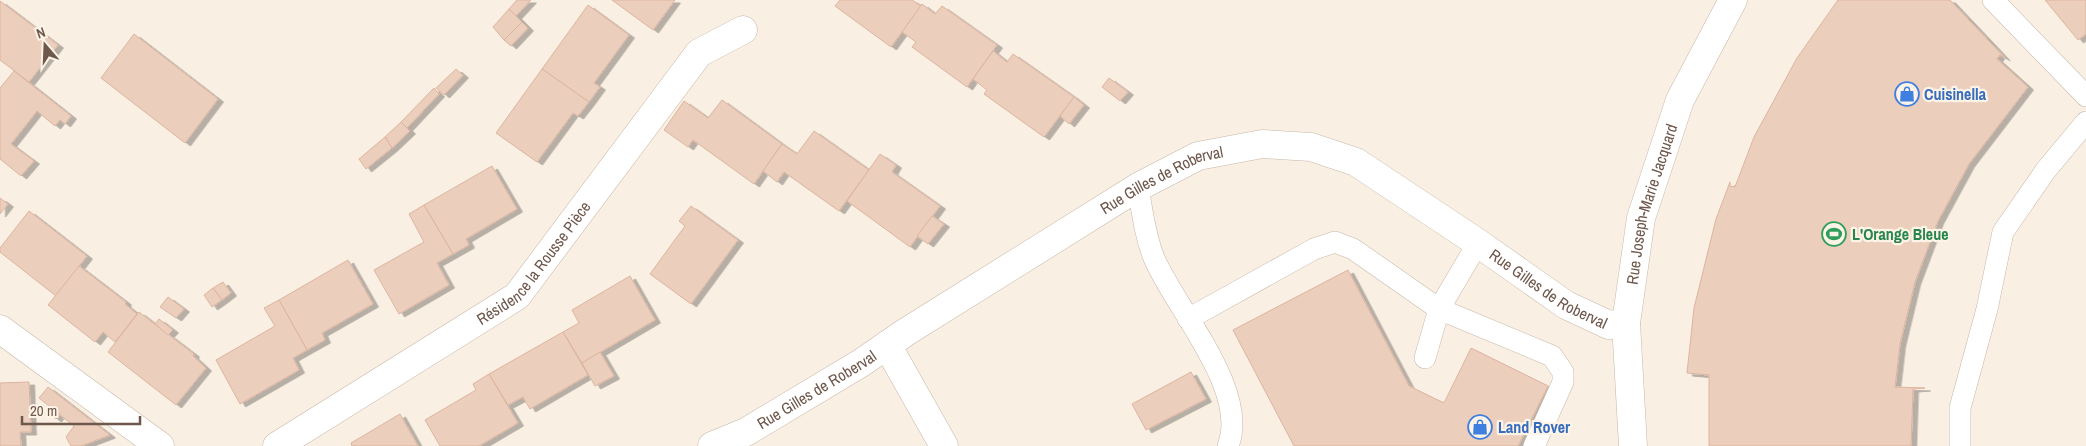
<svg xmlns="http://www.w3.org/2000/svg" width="2086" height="446" font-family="'Archivo Narrow',sans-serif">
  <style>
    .building { fill: #eccebc; stroke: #ddb49f; filter: url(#shadow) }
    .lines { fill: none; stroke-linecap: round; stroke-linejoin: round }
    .service-casing { stroke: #c8b7aa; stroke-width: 22 }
    .minor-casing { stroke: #c8b7aa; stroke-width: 29 }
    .service { stroke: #fff; stroke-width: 21 }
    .minor { stroke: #fff; stroke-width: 28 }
    .labels { text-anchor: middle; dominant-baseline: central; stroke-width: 4.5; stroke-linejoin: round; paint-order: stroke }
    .shop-label { font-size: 16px; font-weight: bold; fill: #366cbe; stroke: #fdf4e7; text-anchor: start }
    .street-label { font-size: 16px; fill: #6e574b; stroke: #fdf4e7 }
    .leisure-label { font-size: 16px; font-weight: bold; fill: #27864d; stroke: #fdf4e7; text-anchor: start }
  </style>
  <defs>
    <filter id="shadow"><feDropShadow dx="5.5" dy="3" stdDeviation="0" flood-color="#0004"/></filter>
  </defs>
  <rect width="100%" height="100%" fill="#f9efe2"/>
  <g class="building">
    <polygon points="517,0 531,0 516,16 509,9"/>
    <polygon points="612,0 675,0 653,30"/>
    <polygon points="840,0 912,0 921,6 891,47 835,6"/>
    <polygon points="1838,0 1950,0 2005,58 2000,55 1997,59 2028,87 1969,164 1938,221 1915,282 1900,344 1895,387 1925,388 1913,389 1911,446 1709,446 1709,375 1687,373 1694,308 1716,219 1730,182 1730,186 1735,187 1754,137 1797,58"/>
    <polygon points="2045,0 2086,0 2086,34 2078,40"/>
    <polygon points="0,1 58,45 29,82 0,60"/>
    <polygon points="922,4 935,14 942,6 997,45 967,87 912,47 916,42 902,32"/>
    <polygon points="588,5 629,35 594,83 600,87 589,102 542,69"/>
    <polygon points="509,9 522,22 504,40 493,27"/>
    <polygon points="522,22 528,28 511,46 504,40"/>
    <polygon points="134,34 218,99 185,143 101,78"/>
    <polygon points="993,51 1007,62 1013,54 1074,97 1044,137 984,94 987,90 973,79"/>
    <polygon points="456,69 463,75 444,95 436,88"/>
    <polygon points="542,69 589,102 578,116 573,113 537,162 496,133"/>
    <polygon points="14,71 71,116 65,124 60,120 55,126 37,111 11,144 34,161 21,176 0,159 0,88"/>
    <polygon points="1109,78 1128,92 1120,101 1102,87"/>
    <polygon points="434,88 439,94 407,128 401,122"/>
    <polygon points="1074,97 1084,105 1069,124 1060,116"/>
    <polygon points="722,100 782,144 754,184 693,140 688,147 664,130 684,101 708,118"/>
    <polygon points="401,122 410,131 392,148 385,137"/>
    <polygon points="814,131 869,170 839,211 784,172 777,182 763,171 782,144 797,154"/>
    <polygon points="385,137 392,148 366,169 359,159"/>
    <polygon points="880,154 896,165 892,172 940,206 910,247 847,201"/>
    <polygon points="492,166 517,209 466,239 469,245 453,254 424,205"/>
    <polygon points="0,198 8,204 0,214"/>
    <polygon points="424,205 453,254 437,263 449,285 399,314 374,270 424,242 409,214"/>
    <polygon points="691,206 738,240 691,304 650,274 685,226 679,221"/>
    <polygon points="29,211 87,256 56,296 0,252 0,248"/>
    <polygon points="932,216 944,224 928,244 917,236"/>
    <polygon points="348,260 373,304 322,333 325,340 307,350 279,300"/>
    <polygon points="79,266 126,302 125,304 137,314 115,342 103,332 95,342 48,305"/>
    <polygon points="1348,270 1409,386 1444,403 1471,348 1548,386 1518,446 1294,446 1233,330"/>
    <polygon points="630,276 655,320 582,363 563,332 579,323 572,310"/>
    <polygon points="223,282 231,293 222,300 213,288"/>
    <polygon points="213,288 222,300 212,307 204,295"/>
    <polygon points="168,297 184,309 176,318 160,307"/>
    <polygon points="279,300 307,350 293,358 299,370 240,404 216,360 275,326 264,308"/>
    <polygon points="139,312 194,354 193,356 206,368 176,405 108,352"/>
    <polygon points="159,319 173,330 168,335 155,324"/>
    <polygon points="563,332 588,375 530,409 523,397 508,405 489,374"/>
    <polygon points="600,352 614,376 595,386 582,363"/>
    <polygon points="1191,372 1206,399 1146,430 1132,404"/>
    <polygon points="489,374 518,423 479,446 440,446 425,420 476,390 473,384"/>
    <polygon points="29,382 31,432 20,432 21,446 0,446 0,383"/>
    <polygon points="48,387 110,435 81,446 71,446 66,437 74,426 39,398"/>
    <polygon points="51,407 60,414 56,419 47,412"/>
    <polygon points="400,414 418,446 352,446 351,443"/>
  </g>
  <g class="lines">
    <g class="service-casing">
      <g id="service">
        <polyline points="1993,0 2086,96"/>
        <path d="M1138,187C1142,210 1145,236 1154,258C1175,308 1250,390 1228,446"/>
        <polyline points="1188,319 1314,249 1335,242 1353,249 1439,309 1478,243"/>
        <polyline points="1425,358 1439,309 1552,356 1563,372 1563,382 1534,446"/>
        <polyline points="1960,446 1960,408 1987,309 2003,232 2046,170 2086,122"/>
      </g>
    </g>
    <g class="minor-casing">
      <g id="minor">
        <polyline points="0,329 160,446"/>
        <polyline points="887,345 944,446"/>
        <path id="s1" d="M277,446L517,296L699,53L743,30"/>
        <path id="s2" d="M712,446L746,432L861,363L906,332L1138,187L1198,156L1262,144L1311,147L1356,162L1478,243L1566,305L1609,325L1626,323"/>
        <path id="s3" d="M1633,446L1626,323L1641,218L1680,100L1733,0"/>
      </g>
    </g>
    <use href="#service" class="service"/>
    <use href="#minor" class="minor"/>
  </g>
  <defs>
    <g id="shop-ring" transform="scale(1.25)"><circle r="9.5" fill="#fdf4e7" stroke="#3f7fe0" stroke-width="1.5"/><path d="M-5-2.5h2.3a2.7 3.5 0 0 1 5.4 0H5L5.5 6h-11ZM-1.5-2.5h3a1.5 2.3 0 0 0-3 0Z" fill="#3f7fe0"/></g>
    <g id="stadium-ring" transform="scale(1.25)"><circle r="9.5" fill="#fdf4e7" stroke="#2e9e5b" stroke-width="1.5"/><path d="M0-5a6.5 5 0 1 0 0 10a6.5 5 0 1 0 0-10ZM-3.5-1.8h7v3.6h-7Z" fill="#2e9e5b"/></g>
  </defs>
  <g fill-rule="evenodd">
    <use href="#shop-ring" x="1907" y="94"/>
    <use href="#stadium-ring" x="1834" y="234"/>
    <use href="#shop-ring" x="1480" y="427"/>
  </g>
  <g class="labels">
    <g class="shop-label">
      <text x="1924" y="94">Cuisinella</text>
      <text x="1498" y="427">Land Rover</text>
    </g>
    <g class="street-label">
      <text stroke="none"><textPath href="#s2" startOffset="524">Rue Gilles de Roberval</textPath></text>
      <text stroke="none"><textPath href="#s3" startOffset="245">Rue Joseph-Marie Jacquard</textPath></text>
      <text stroke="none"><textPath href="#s1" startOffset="318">Résidence la Rousse Pièce</textPath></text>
      <text stroke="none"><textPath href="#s2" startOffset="959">Rue Gilles de Roberval</textPath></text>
      <text stroke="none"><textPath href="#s2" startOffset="119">Rue Gilles de Roberval</textPath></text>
    </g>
    <g class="leisure-label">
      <text x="1852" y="234">L'Orange Bleue</text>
    </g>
  </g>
  <g transform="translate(45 45) rotate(341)" stroke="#fdf4e7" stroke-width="4" paint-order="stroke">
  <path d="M0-4L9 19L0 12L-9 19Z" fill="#6e574b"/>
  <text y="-8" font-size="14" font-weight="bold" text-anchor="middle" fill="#6e574b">N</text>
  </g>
  <path d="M22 416v8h118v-8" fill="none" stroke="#6e574b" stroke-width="2.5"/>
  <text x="30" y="416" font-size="15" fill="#6e574b" stroke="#fdf4e7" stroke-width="4" paint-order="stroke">20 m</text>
</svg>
